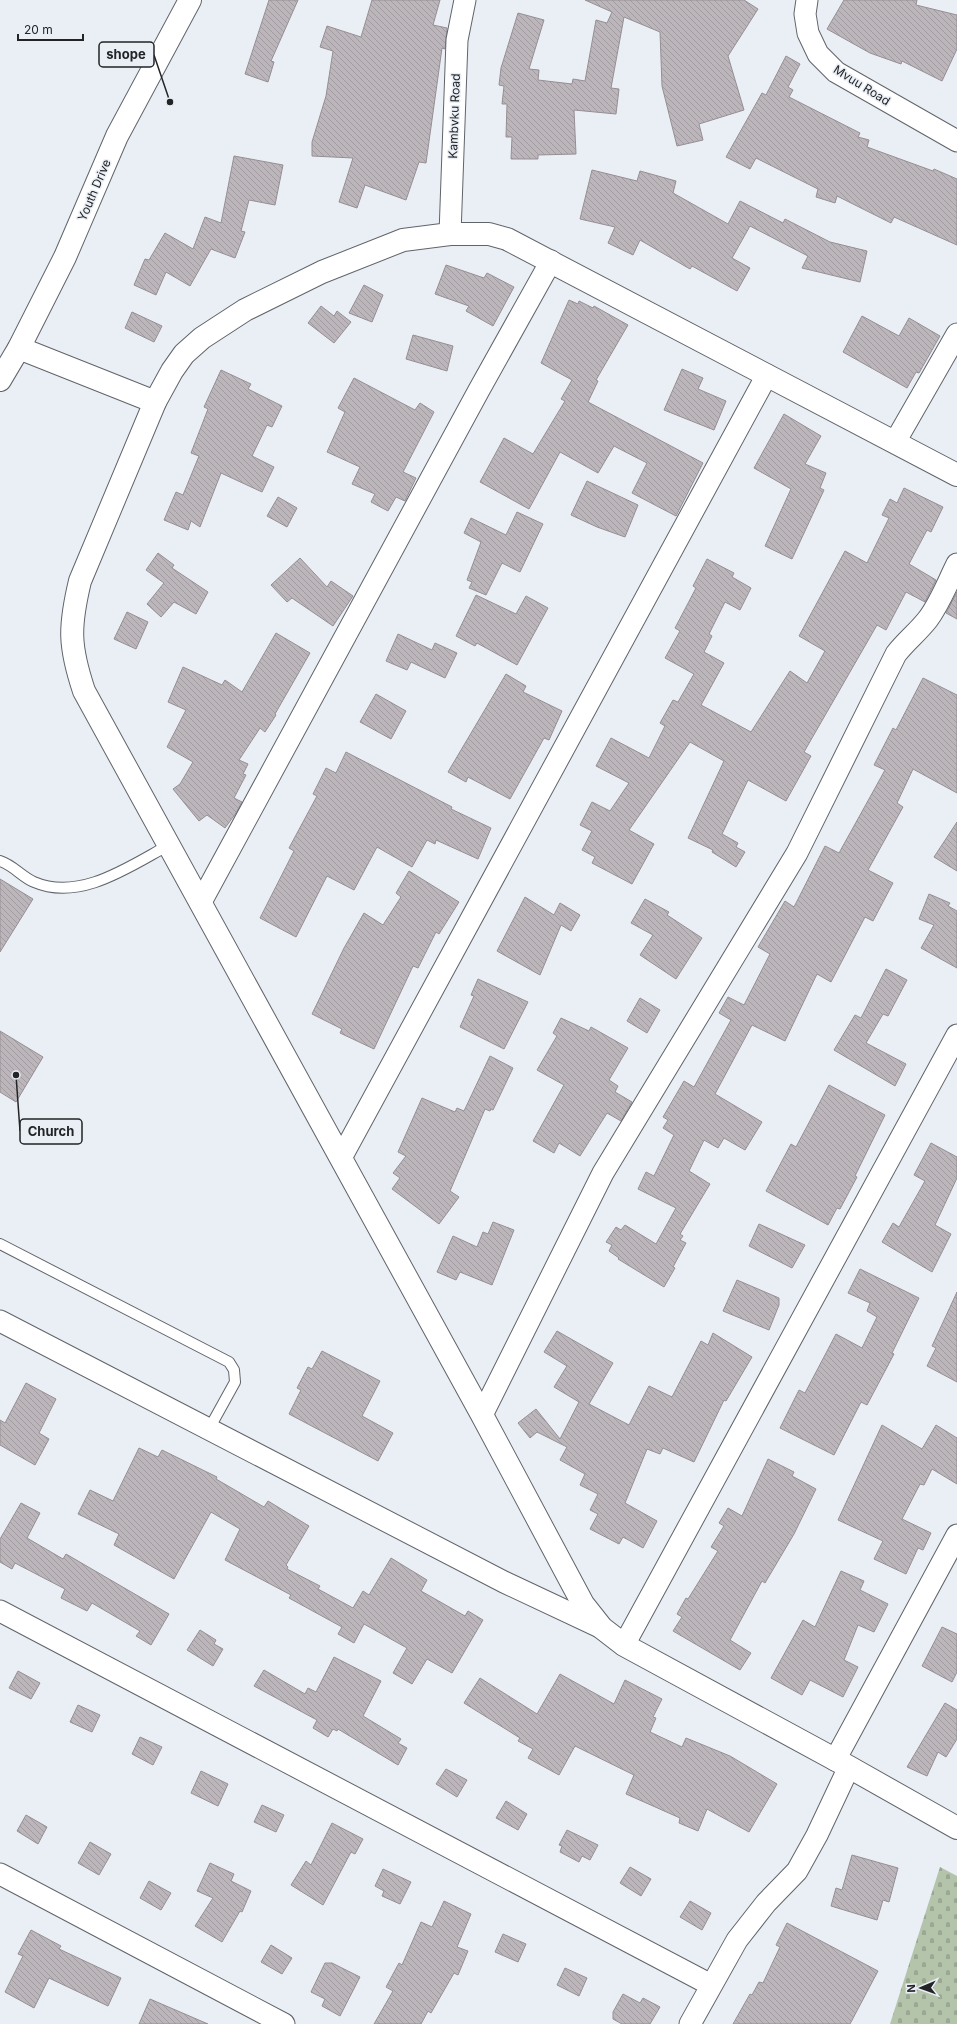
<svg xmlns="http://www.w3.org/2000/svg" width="957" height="2024" font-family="Inter,sans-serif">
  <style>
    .cemetery { fill: url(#cemetery-stones) }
    .building { fill: url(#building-back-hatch); stroke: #958f94 }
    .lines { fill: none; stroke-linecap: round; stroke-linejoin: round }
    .service-casing { stroke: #60646a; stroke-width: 12 }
    .minor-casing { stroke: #60646a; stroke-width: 23 }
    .tertiary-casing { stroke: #60646a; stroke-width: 24 }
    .service { stroke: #fff; stroke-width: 10 }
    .minor { stroke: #fff; stroke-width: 21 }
    .tertiary { stroke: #fff; stroke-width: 22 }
    .labels { text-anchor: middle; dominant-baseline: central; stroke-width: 3; stroke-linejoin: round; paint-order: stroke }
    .street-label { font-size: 12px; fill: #222426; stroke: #eaeff6 }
    .leader { fill: none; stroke: #222426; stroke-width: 1.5 }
    .callout-dot { fill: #222426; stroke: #eaeff6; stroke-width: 1.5 }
    .callout { fill: #eaeff6; stroke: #222426; stroke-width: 1.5 }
    .callout-label { font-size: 13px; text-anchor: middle; font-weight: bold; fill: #222426 }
  </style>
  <defs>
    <pattern id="cemetery-stones" width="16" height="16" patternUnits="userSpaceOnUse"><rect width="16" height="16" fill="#b3c4ab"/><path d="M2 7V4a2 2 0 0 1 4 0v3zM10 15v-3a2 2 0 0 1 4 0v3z" fill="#9aa893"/></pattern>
    <pattern id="building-back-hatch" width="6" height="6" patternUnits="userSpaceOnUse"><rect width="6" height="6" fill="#bcb6bb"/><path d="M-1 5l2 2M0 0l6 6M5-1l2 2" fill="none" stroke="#a19ca1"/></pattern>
  </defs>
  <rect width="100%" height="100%" fill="#eaeff6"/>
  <polygon class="cemetery" points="940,1867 957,1876 957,2024 890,2024"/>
  <g class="building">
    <polygon points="269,0 298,0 271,61 274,62 268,82 245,74"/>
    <polygon points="372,0 440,0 433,25 447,28 445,49 442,48 426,163 419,162 406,200 365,185 357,208 339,202 353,158 312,156 312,142 326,96 333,51 320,47 327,26 361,37"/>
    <polygon points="585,0 744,0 758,9 728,56 744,110 699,124 703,140 677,146 662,86 660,32 624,17 611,88 619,89 616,114 574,110 576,154 538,155 538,159 511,159 512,137 506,137 507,104 502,104 504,86 499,85 501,68 518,13 544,20 529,69 539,70 538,80 572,84 573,79 585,81 596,20 607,23 612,12"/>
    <polygon points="844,0 917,0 916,5 957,15 957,49 942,81 902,61 901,64 870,53 827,29"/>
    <polygon points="786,56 800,64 788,87 793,90 789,97 860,133 858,137 869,140 867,147 933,171 934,169 957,179 957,245 894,217 891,223 837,196 835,203 816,197 818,189 756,158 750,169 726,157 762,93 766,95"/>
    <polygon points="234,156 283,165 275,205 249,200 241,231 245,232 235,258 211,249 190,286 166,272 156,295 134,285 145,259 149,260 165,233 193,249 205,217 221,223"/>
    <polygon points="592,170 637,181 640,171 676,181 673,193 728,224 740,201 783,223 785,219 830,242 867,251 860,282 802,268 808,256 750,226 732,258 750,268 737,291 692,266 690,269 640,240 633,255 608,243 615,227 580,219"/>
    <polygon points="446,265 484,278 487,273 514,287 493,326 466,311 469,306 435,294"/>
    <polygon points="364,285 383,295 372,322 349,313"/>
    <polygon points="569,300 578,304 579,301 593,308 594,306 628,325 596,380 598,381 588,402 703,463 676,516 632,493 647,463 614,446 598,473 560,452 529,509 480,482 504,438 533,454 565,401 561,399 572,380 541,363"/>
    <polygon points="321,306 334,316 337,311 351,322 334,343 308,323"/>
    <polygon points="132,312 162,326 154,342 125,328"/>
    <polygon points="862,316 899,336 909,318 940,336 919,373 916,372 907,388 843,352"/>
    <polygon points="413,335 453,346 447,371 406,359"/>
    <polygon points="682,369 703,378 698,389 726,401 714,430 664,410"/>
    <polygon points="221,370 251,384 248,389 282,406 272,427 267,425 252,456 274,467 262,492 221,473 200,527 191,521 188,530 164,520 176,492 183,495 199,456 191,453 208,409 204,407"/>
    <polygon points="354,378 415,410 420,403 434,412 403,472 416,478 405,501 396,497 388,511 371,502 375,494 352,484 360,467 327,452 345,412 338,408"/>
    <polygon points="784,414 821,436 805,464 826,473 820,488 824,490 792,559 765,546 791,489 754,468"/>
    <polygon points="587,481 638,505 625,537 597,527 571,515"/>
    <polygon points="904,488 943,507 931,532 927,530 909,564 936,580 925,602 906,592 886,630 877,625 804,752 811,756 786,801 748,780 722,834 738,843 736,847 745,852 736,867 712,852 713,850 688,838 724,761 690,742 629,830 654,844 632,884 592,863 595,857 582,850 592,831 580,825 592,802 610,811 629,783 596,766 611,738 649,758 665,726 660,723 673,700 678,702 694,674 665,658 680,631 675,628 696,588 693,586 707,559 734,573 732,577 751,588 740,610 725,602 709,634 712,636 704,652 724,663 701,705 751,732 790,671 807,683 825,651 799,636 845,551 867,563 889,518 882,515 890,499 897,503"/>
    <polygon points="278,497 297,508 287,527 267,516"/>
    <polygon points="517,512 543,524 520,572 502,563 486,595 469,588 472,582 467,580 481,542 464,533 471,518 506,535"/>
    <polygon points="158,553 174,565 172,568 208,592 196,614 174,602 161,617 147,604 164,583 146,570"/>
    <polygon points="300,558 327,587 331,581 353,596 333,626 292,598 287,602 271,585"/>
    <polygon points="957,592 957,619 946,613"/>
    <polygon points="476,595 516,614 526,596 548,608 517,665 477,643 475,646 456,636"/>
    <polygon points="127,612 148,622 136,649 114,639"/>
    <polygon points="276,633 310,653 275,714 276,715 265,732 260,728 239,760 248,764 243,774 246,775 234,798 242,802 236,813 225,828 207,815 199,821 173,789 180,784 193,762 167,747 186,710 168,702 183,667 222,685 225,680 242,692"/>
    <polygon points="398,634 432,650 435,643 457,653 445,678 411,662 407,670 386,661"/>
    <polygon points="506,674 526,686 523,692 562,711 549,740 544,738 510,799 468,777 466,782 448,772"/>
    <polygon points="923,678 957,695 957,793 913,769 897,803 903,807 868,870 893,883 873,921 865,917 831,982 817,974 785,1041 752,1025 715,1094 762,1122 745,1150 724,1138 718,1148 704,1140 689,1171 710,1184 680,1234 683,1236 680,1240 686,1243 673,1267 675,1268 664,1287 618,1259 619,1258 609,1251 612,1245 606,1242 616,1227 621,1230 625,1225 656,1244 676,1208 638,1189 646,1172 654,1176 674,1135 663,1128 668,1120 663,1117 684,1081 694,1087 731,1020 719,1013 728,997 744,1005 770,954 758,947 785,901 794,907 825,846 839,853 885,770 874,765 893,728 896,730"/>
    <polygon points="376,694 406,711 391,739 360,722"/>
    <polygon points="346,752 452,807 451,809 491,828 478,859 436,840 435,844 427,840 412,867 377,847 354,890 327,876 296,937 260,918 294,851 289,848 317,796 313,794 326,768 336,773"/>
    <polygon points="957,822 957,871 934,857"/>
    <polygon points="409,871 459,902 439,934 436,932 418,968 413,966 374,1049 340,1033 342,1029 312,1014 344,948 364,913 383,925 401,897 396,893"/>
    <polygon points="0,879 33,899 0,952"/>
    <polygon points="929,894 950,903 948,906 957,911 957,968 921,948 934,925 919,919"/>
    <polygon points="525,897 554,915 560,903 580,915 571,931 561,925 540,975 497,951"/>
    <polygon points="645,899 669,912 667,915 702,938 676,979 640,955 653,935 631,923"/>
    <polygon points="886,969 907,980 888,1016 883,1014 866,1043 906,1064 895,1086 834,1050 855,1015 861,1018"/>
    <polygon points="478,979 528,1002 504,1049 460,1027 474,996 471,995"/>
    <polygon points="640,998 660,1010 647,1033 627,1021"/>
    <polygon points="561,1018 589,1031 591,1027 628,1048 609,1080 618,1086 615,1092 632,1102 621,1121 607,1113 580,1156 559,1143 554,1153 533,1141 564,1085 537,1070 557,1036 553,1033"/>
    <polygon points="0,1031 43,1057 16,1102 0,1092"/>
    <polygon points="490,1056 513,1068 493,1110 491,1109 490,1111 485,1109 450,1191 459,1197 439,1224 392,1189 400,1178 393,1173 406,1156 398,1152 422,1098 455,1112 457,1108 464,1111"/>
    <polygon points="829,1085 885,1115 855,1176 857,1177 840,1209 837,1208 828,1225 766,1191 791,1144 796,1147"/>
    <polygon points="931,1143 957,1157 957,1178 935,1225 951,1234 932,1272 882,1242 893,1223 899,1227 925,1181 914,1175"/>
    <polygon points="493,1222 514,1230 492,1285 460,1272 456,1280 437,1272 453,1236 477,1247 483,1232 488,1234"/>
    <polygon points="759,1224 805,1245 792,1268 749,1246"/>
    <polygon points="860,1269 919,1298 892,1353 894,1354 867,1405 861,1402 834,1455 780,1428 799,1390 805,1393 836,1334 862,1348 877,1317 867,1311 870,1303 848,1293"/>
    <polygon points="737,1280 779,1298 779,1305 769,1330 723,1311"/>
    <polygon points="957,1292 957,1382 927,1366 936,1348 932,1346"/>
    <polygon points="557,1331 613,1363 589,1404 629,1425 649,1386 672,1397 701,1341 708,1345 713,1333 752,1357 726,1401 724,1400 694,1462 663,1448 660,1454 647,1449 625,1503 657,1521 643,1548 623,1537 619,1544 590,1529 598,1514 590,1510 598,1494 580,1485 585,1474 560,1460 567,1447 537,1432 530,1438 518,1423 536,1409 560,1439 579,1402 554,1387 567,1366 544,1352"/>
    <polygon points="322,1351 380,1381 362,1416 393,1433 378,1461 289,1414 301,1390 297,1388 308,1367 312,1369"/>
    <polygon points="26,1383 56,1399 39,1433 49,1439 35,1465 0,1445 0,1420 5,1423"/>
    <polygon points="882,1425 922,1449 936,1425 957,1438 957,1484 932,1469 924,1485 920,1484 902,1519 931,1533 923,1550 918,1548 906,1574 874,1559 883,1541 838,1520"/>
    <polygon points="139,1448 158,1457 162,1450 217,1477 216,1479 264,1507 268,1501 309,1526 286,1565 288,1567 287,1569 320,1586 318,1589 353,1608 363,1591 369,1595 391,1558 427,1580 421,1591 465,1616 468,1611 483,1620 452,1673 427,1659 412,1684 393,1673 407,1648 364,1624 354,1643 338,1634 342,1627 289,1598 291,1595 225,1560 240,1529 211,1512 174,1579 114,1545 119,1534 78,1514 90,1490 113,1501"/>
    <polygon points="768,1459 794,1472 792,1476 816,1489 794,1534 765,1583 762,1581 730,1640 751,1653 740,1670 673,1631 682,1617 677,1614 686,1598 688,1599 718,1551 711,1547 724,1526 719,1523 728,1508 742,1516"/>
    <polygon points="21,1503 40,1513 27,1538 63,1559 66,1554 169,1614 151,1645 136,1636 140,1631 92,1603 87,1611 61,1598 65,1589 15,1563 12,1569 0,1562 0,1539"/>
    <polygon points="841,1571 864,1581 860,1590 888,1604 874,1632 858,1625 844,1660 858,1667 843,1697 810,1680 802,1695 771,1678 803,1620 815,1627"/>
    <polygon points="942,1627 957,1634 957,1672 952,1682 922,1666"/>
    <polygon points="200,1630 216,1640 214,1644 223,1649 213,1666 187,1650"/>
    <polygon points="334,1657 381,1681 363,1716 401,1739 398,1743 407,1748 398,1765 338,1729 337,1731 333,1729 328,1737 313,1728 317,1720 254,1686 264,1670 305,1694 308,1688 316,1692"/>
    <polygon points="18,1671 40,1683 31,1699 9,1688"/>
    <polygon points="560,1674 614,1704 625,1680 662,1699 653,1717 656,1718 650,1732 682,1747 686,1738 730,1756 777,1784 749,1832 707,1809 698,1831 679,1823 680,1818 626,1794 634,1775 575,1746 559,1775 528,1758 533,1749 518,1741 520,1738 464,1703 480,1678 537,1714"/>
    <polygon points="945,1703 957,1710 957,1739 946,1757 938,1752 927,1776 907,1767"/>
    <polygon points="78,1705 100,1715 92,1732 70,1722"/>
    <polygon points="140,1737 162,1747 153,1765 132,1754"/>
    <polygon points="446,1769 467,1780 457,1797 436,1784"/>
    <polygon points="201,1771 228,1784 218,1806 191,1793"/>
    <polygon points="506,1801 527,1814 518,1830 496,1818"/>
    <polygon points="262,1805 284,1815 276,1832 254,1822"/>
    <polygon points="26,1815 47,1827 38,1844 17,1831"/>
    <polygon points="332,1823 363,1839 355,1854 351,1852 323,1905 291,1885 306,1861 311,1865"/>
    <polygon points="567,1830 598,1845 590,1860 582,1856 579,1862 560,1852 562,1846 559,1845"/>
    <polygon points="90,1842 111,1854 99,1875 78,1863"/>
    <polygon points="852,1855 898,1868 889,1902 883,1900 877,1920 831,1906 836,1888 842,1890"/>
    <polygon points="210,1863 234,1874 231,1881 251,1891 242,1912 240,1911 222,1942 195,1926 213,1898 197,1891"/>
    <polygon points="630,1867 651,1879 641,1896 620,1883"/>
    <polygon points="383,1869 411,1882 400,1904 382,1896 384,1891 375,1886"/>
    <polygon points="149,1881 171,1893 161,1910 140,1898"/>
    <polygon points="444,1901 471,1914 457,1947 468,1951 458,1975 454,1973 431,2013 428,2011 421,2024 374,2024 393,1991 386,1987 399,1963 402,1965 421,1922 432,1927"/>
    <polygon points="690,1901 711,1913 702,1930 680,1917"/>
    <polygon points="787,1923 878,1971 850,2024 733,2024 750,1994 752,1995 759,1982 763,1983 780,1947 776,1945"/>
    <polygon points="31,1930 61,1946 59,1949 121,1978 108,2006 49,1978 34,2008 5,1992 23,1956 18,1954"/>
    <polygon points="503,1934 526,1944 518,1962 495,1952"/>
    <polygon points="271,1945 292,1958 282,1974 261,1962"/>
    <polygon points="325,1963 332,1963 360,1977 340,2016 322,2006 325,1999 311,1992"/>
    <polygon points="565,1968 587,1978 579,1996 557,1985"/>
    <polygon points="623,1994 640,2003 643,1998 660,2007 650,2024 622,2024 613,2019 613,2012"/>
    <polygon points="150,1999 208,2024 139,2024"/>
  </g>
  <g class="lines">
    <g class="service-casing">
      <g id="service">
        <path d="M0,861C13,865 22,877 34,882C80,902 130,866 169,845"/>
        <polyline points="0,1244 229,1362 234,1370 235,1382 209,1429"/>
      </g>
    </g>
    <g class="minor-casing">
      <g id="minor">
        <polyline points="807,0 805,14 808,33 818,54 836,72 957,141"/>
        <polyline points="450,234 457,40 465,0"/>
        <polyline points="895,442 957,334"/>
        <polyline points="201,902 479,390 551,261"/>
        <polyline points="341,1158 767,375"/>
        <polyline points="0,1321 504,1582 602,1628"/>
        <path d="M482,1415L603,1173L797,853L896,654C906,641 918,632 928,619C940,603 948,582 957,564"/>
        <polyline points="0,1611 711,1985"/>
        <polyline points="624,1645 957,1035"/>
        <polyline points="835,1760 957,1535"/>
        <polyline points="0,1874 284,2024"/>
        <polyline points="690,2024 737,1940 766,1903 797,1871 817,1835 849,1767"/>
      </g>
    </g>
    <g class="tertiary-casing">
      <g id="tertiary">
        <polyline points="19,348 155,402"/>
        <polyline points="0,380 19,348 65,257 117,136 190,0"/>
        <path d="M957,475L507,239L489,234H450L403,240L322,272L245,310L202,338L184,354L172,371L155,402L80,581C69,627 69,646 84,691L482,1415L583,1604L602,1628L624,1645L849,1767L957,1828"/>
      </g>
    </g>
    <use href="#service" class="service"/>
    <use href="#minor" class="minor"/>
    <use href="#tertiary" class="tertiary"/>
  </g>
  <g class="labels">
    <g class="street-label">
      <text transform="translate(862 85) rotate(32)">Mvuu Road</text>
      <text transform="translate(454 116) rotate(-88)">Kambvku Road</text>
      <text transform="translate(94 190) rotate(-67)">Youth Drive</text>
    </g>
  </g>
  <path class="leader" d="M170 102L154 55M16 1075L20 1131"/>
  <g class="callout-dot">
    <circle cx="170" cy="102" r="4"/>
    <circle cx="16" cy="1075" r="4"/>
  </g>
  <g class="callout">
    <rect x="99" y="42" width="55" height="25" rx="4"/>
    <rect x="20" y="1119" width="62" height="25" rx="4"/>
  </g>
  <g class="callout-label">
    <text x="126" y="59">shope</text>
    <text x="51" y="1136">Church</text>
  </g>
  <g transform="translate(921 1988) rotate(268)" stroke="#eaeff6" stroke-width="3" paint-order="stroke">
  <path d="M0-3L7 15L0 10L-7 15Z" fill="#222426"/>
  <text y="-6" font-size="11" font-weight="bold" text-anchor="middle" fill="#222426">N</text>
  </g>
  <path d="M18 34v6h65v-6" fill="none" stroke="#222426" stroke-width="2"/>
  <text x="24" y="34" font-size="12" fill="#222426" stroke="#eaeff6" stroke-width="3" paint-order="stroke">20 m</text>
</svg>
